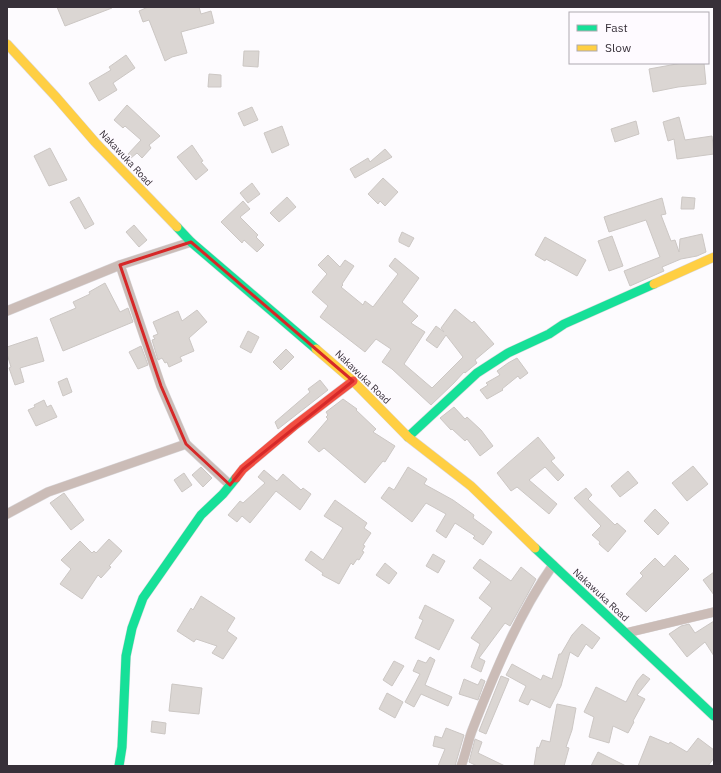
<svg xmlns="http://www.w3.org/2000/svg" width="721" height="773" font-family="'IBM Plex Sans',sans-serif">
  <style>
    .building { fill: #dbd6d3; stroke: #ccc7c4 }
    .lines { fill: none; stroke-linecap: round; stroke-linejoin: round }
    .street-casing { stroke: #d9d7da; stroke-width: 10 }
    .fast-casing { stroke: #d9d7da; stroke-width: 10 }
    .slow-casing { stroke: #d9d7da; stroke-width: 10 }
    .jam-casing { stroke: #d9d7da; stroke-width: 10 }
    .street { stroke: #cbbcb7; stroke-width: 9 }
    .fast { stroke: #16e098; stroke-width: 9 }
    .slow { stroke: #ffcf43; stroke-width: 9 }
    .jam { stroke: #f24e42; stroke-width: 9 }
    .marked { fill: none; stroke: #d62828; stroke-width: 3; stroke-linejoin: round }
    .labels { text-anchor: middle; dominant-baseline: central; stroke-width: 3; stroke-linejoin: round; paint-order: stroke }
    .street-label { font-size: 10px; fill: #373039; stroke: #fefaff }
  </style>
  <rect width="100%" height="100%" fill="#fdfbfe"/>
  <g class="building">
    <polygon points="57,7 111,7 112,8 65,26"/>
    <polygon points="148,7 199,7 201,14 211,11 214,23 181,32 187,53 172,57 165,61 149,20 143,22 139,11"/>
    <polygon points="244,51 259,51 258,67 243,66"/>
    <polygon points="126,55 135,68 113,83 117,90 99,101 89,83 111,70 109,67"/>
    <polygon points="682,63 704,63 706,84 678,87 653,92 649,69"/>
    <polygon points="209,74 221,75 221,87 208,87"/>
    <polygon points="127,105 160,136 149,145 151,148 142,158 137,153 131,158 128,154 141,140 125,126 123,128 114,120"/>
    <polygon points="252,107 258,120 244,126 238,113"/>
    <polygon points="679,117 685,140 712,136 714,154 677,159 674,139 668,141 663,122"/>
    <polygon points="636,121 639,134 615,142 611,129"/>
    <polygon points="282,126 289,145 272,153 264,133"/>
    <polygon points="192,145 203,161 201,162 208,170 196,180 177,157"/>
    <polygon points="50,148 67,180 49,186 34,156"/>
    <polygon points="385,149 392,157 355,178 350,169 368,158 370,162"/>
    <polygon points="383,178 398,192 385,206 380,201 378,204 368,194"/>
    <polygon points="252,183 260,194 248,203 240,193"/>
    <polygon points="79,197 94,224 85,229 70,202"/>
    <polygon points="287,197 296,207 279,222 270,213"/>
    <polygon points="682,197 695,198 694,209 681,209"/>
    <polygon points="662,198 666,214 661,215 671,241 675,240 679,252 680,239 702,234 706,252 697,256 681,259 662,267 664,271 630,286 624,271 660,257 646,220 609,232 604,217"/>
    <polygon points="243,201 250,209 240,217 258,235 256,237 264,245 257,252 244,240 242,243 221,222"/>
    <polygon points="134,225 147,240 139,247 126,232"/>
    <polygon points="402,232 414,238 409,247 399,242 399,239"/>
    <polygon points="612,236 623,266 609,271 598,241"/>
    <polygon points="545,237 586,260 577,276 546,259 545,261 535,255"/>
    <polygon points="328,255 340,267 345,260 354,266 342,284 343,285 341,287 363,305 365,301 373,307 398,274 389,266 395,258 419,278 402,302 418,316 411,323 425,332 404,364 432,388 463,357 446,335 437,348 426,340 436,326 444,332 441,328 455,309 472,323 474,321 494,344 475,360 477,363 465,373 464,372 454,383 431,405 392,369 382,362 391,349 376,339 365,352 320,317 328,306 312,292 327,274 318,265"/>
    <polygon points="105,283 120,312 128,308 133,322 63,351 50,319 76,308 73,302 90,294 89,292"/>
    <polygon points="197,310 207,322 189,338 194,351 180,357 182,361 169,367 167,362 165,363 162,358 158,360 152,340 155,339 153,336 158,334 153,322 178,311 182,321"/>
    <polygon points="248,331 259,337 251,353 240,347"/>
    <polygon points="37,337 44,361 20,368 24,382 15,385 9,368 11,367 7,354 7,347"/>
    <polygon points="141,346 148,365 138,369 129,352"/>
    <polygon points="286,349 294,357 281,370 273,362"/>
    <polygon points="517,358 528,373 520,379 518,376 502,389 503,390 487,399 480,390 488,385 486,383 500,375 497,371 508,363"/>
    <polygon points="67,378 72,392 63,396 58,382"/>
    <polygon points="320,380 328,390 278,429 275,422 310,392 308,389"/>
    <polygon points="343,399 357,409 356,410 376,429 373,432 395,446 385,462 383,461 365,483 324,448 319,452 308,442 328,419 326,417 328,415 326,412"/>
    <polygon points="44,400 47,407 51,405 57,417 36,426 28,410 35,407 34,405"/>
    <polygon points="454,407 465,419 467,417 481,430 493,446 480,456 467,439 465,441 452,429 451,430 440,418"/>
    <polygon points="538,437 555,458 551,461 564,475 558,481 545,467 529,480 557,504 549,514 517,487 511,491 497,473 507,464"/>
    <polygon points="693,466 708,484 687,501 672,483"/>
    <polygon points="201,467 212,478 203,487 192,475"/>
    <polygon points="408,467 427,479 424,484 453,500 474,515 473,518 492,532 483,545 473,538 475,536 455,523 446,538 436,531 446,514 426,503 412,522 381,498 389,487 394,490"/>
    <polygon points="264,470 277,481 283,474 301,490 303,488 311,494 300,510 276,491 250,523 242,516 237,522 228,515 240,501 243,503 265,483 258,477"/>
    <polygon points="628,471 638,483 620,497 611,486"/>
    <polygon points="184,473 192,485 182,492 174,480"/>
    <polygon points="586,488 592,495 588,499 615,525 617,523 626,531 608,552 599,544 600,542 592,535 601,526 574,498"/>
    <polygon points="64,493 84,520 71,530 50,503"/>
    <polygon points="335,500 367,523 364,528 371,533 363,545 365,546 362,551 364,552 359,560 357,559 353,565 351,563 339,584 322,575 323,573 305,560 311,551 323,560 343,528 324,516"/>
    <polygon points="655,509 669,523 658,535 644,521"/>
    <polygon points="109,539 122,551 109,566 111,567 101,578 98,575 82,599 60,584 71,569 61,560 80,541 92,553 94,551 96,553"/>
    <polygon points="433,554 445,561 438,573 426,566"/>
    <polygon points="675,555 689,569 646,612 626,594 643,576 640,573 655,558 664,567"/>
    <polygon points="480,559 511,581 521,567 536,579 510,626 505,623 479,658 485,661 481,672 471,667 480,644 471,638 492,608 479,598 491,582 473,568"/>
    <polygon points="385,563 397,573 389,584 376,575"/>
    <polygon points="714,572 714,595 703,580"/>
    <polygon points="201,596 235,618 227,631 237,638 223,659 212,653 217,646 196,639 194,642 177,631 191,608 193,610"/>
    <polygon points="425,605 454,620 439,650 415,638 423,620 419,618"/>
    <polygon points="714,621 714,656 705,642 687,657 669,634 681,626 689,624 695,633"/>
    <polygon points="582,624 600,638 592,649 586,644 578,657 570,652 561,686 550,708 531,699 528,705 519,701 526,686 506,675 512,664 541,680 543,675 552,679 559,654 561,654 572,635"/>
    <polygon points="430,657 435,660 425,685 452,697 448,706 421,694 414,707 405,702 420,674 413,671 418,660 426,663"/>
    <polygon points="394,661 404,666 392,686 383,680"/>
    <polygon points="643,674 650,679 637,695 645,699 633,721 634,722 628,733 613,726 609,743 589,737 594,717 584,712 596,687 626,702 637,681"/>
    <polygon points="501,676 509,679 486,734 479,731"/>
    <polygon points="464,679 478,685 481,679 485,681 478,700 459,694"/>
    <polygon points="172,684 202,688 199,714 169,711"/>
    <polygon points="387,693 403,702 395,718 379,709"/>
    <polygon points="557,704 576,708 572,730 566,747 569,748 564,766 534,766 537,747 539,748 542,740 550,742"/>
    <polygon points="152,721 166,723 165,734 151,732"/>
    <polygon points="446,728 464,735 455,766 438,766 445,749 433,746 435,736 442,738"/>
    <polygon points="650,736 669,744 670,742 687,752 698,738 714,750 714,758 708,766 638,766"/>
    <polygon points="475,739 482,742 478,753 505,766 477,766 469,762"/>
    <polygon points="598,752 626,766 591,766"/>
  </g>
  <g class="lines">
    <g class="street-casing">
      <g id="street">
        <polyline points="120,265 161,386 186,444 230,485"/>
        <polyline points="7,311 120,265 191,242"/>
        <polyline points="7,514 48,492 186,444"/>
        <polyline points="626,633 714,612"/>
        <path d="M461,766C466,754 468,740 473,728C494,674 519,613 553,565"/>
      </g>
    </g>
    <g class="fast-casing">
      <g id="fast">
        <polyline points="177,227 191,242 316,349"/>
        <polyline points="408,437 477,373 508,353 549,334 564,324 654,284"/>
        <polyline points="535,548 714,716"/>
        <polyline points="119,766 122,747 126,656 132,628 143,598 201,515 223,494 236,478"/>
      </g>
    </g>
    <g class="slow-casing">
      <g id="slow">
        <polyline points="7,44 56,97 95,142 177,227"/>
        <polyline points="654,284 714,257"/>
        <polyline points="316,349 353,381 408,437 471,486 535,548"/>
      </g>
    </g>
    <g class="jam-casing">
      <polyline id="jam" points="236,478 243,469 294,426 353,381"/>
    </g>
    <use href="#street" class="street"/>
    <use href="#fast" class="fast"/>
    <use href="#slow" class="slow"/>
    <use href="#jam" class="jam"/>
  </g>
  <path class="marked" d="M191,242L353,381L243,469L230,485L186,444L161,386L120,265Z"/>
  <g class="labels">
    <g class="street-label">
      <text transform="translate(126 158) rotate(47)">Nakawuka Road</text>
      <text transform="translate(363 377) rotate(44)">Nakawuka Road</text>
      <text transform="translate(601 595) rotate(43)">Nakawuka Road</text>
    </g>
  </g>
  <rect width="721" height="773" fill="none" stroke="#373039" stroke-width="16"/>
  <rect x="569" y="12" width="140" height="52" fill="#fefaff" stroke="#aea9b0"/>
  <rect x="577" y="25" width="20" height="6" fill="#16e098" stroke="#aea9b0"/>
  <text x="605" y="32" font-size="12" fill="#373039">Fast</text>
  <rect x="577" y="45" width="20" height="6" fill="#ffcf43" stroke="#aea9b0"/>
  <text x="605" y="52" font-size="12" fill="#373039">Slow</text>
</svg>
